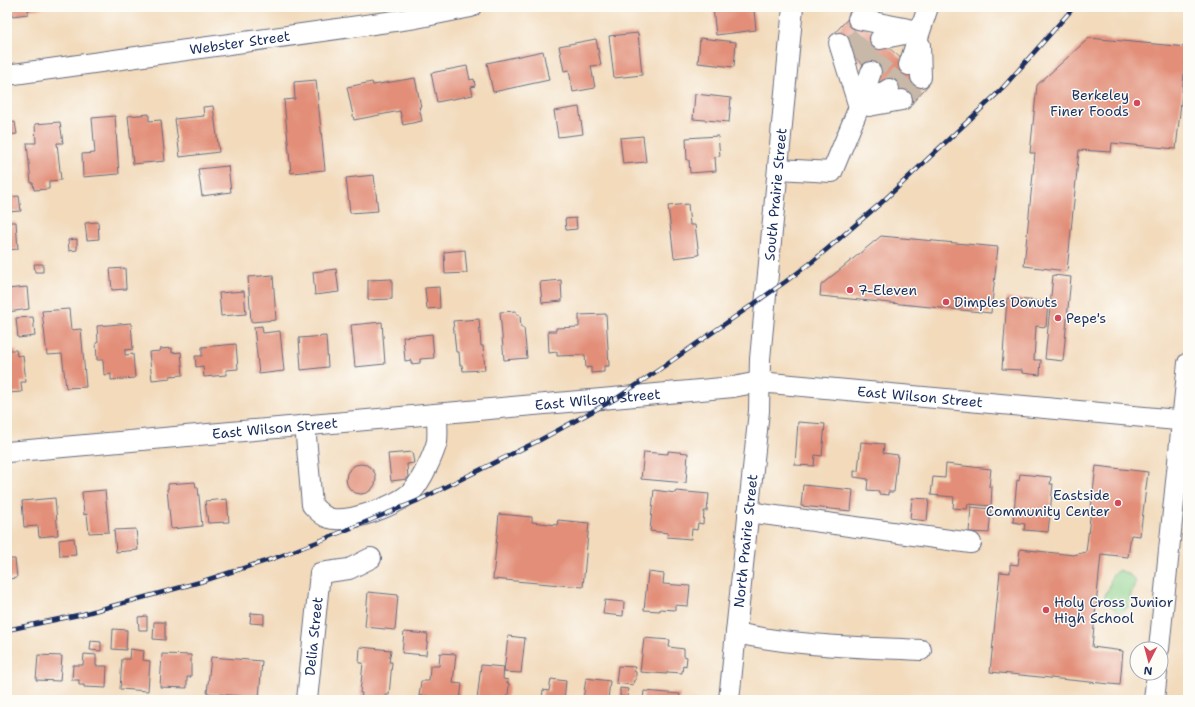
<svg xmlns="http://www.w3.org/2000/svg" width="1195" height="707" font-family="'Shantell Sans',sans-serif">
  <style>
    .green { fill: #8bd08a; stroke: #538074 }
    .building { fill: #e28e78 }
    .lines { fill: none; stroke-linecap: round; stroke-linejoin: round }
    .minor-tunnel { stroke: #c7b8a8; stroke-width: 20; stroke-dasharray: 20 10; stroke-linecap: butt }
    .minor-casing { stroke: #666b7f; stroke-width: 22 }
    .minor { stroke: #fff; stroke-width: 20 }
    .rail-casing { stroke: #1b2f5e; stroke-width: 4.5 }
    .rail { stroke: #fdfcf7; stroke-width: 3; stroke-dasharray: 9; stroke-linecap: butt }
    .poi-dot { fill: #d1495b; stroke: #fdfcf7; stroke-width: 1.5 }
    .labels { text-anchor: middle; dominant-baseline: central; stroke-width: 3; stroke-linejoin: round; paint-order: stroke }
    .street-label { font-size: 14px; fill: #1b2f5e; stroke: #fdfcf7 }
    .poi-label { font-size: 14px; fill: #1b2f5e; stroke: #fdfcf7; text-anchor: start }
  </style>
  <rect width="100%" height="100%" fill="#fdfcf7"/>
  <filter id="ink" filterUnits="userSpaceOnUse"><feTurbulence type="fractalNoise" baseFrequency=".025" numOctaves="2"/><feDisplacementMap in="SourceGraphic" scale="8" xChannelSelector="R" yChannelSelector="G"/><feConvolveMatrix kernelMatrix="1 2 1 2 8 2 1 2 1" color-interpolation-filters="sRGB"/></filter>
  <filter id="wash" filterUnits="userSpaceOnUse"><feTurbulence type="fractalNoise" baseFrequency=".012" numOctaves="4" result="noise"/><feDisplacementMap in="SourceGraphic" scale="16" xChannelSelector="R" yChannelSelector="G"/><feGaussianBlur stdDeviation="0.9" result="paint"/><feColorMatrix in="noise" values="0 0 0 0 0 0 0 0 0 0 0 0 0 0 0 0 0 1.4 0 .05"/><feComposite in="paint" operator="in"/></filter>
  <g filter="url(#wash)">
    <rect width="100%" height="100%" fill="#f2dabb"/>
    <path class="green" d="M1119,570L1129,574L1136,582C1134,587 1131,593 1130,598C1128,607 1130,608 1120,613L1114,609L1104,599L1106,592L1109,588L1112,575Z"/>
    <g id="blocks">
      <g class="building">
        <polygon points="11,7 43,7 43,8 28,10 28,14 12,16"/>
        <polygon points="720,7 746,7 747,11 754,10 756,30 716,35 713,8"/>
        <polygon points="852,14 929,84 909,107 881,92 869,82 875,76 832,36"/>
        <polygon points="638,33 642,75 614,78 609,36"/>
        <polygon points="700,38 736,42 734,67 698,63"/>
        <polygon points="1089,38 1187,47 1176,149 1112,143 1111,152 1079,150 1067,271 1024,266 1035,153 1030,153 1037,85"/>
        <polygon points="596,39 601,65 591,66 595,88 573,92 569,70 564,71 559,46"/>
        <polygon points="543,51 549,80 493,92 487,63"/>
        <polygon points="467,66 470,80 474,79 475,86 471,87 473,95 437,102 431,73"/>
        <polygon points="415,78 421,107 419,107 422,121 403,125 400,111 354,120 347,87 372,82 373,85"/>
        <polygon points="316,80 325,170 291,173 284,100 295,99 294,82"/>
        <polygon points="695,94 731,98 729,122 693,119"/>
        <polygon points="213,106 219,152 180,157 175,119 204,116 203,107"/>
        <polygon points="579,107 583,134 558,137 554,111"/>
        <polygon points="149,114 149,121 161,120 165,161 133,164 128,116"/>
        <polygon points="115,116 119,174 83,177 82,154 95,153 92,118"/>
        <polygon points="15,122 17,134 8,135 9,140 7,141 7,123"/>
        <polygon points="60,122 63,143 57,143 61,180 49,181 49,189 34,190 33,183 31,183 27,143 36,143 35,124"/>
        <polygon points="643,136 646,162 623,164 620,138"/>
        <polygon points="718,136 720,156 715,157 716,171 690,173 689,160 687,160 686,138"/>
        <polygon points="228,166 231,192 202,196 198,169"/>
        <polygon points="374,175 378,211 350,213 346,178"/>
        <polygon points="19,196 21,211 7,212 7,197"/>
        <polygon points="688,204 690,225 695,225 699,255 674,258 668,206"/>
        <polygon points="576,218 577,229 566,230 565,219"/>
        <polygon points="7,222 16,222 18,249 7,250"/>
        <polygon points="98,222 99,239 87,240 85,223"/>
        <polygon points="881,236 998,247 991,313 820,296 821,285"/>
        <polygon points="77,239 77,250 69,251 68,240"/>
        <polygon points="465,250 467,273 445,274 444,252"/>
        <polygon points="34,264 43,264 43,272 35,272"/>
        <polygon points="125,268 126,289 112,290 110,269"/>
        <polygon points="336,269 339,292 315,295 313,272"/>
        <polygon points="273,275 276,320 251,322 248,277"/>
        <polygon points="1053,275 1071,277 1063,361 1045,359"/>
        <polygon points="392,279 392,299 368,300 368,280"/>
        <polygon points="561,280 562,301 542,303 540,282"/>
        <polygon points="27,287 29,309 8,312 7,289"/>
        <polygon points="439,287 440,308 427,309 425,288"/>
        <polygon points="244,291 246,314 221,316 219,293"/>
        <polygon points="1007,298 1048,302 1046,327 1036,326 1034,360 1041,360 1040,375 1022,373 1022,370 1002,369"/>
        <polygon points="69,309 71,330 81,329 86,387 66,388 62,354 47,355 42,311"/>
        <polygon points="516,311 517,315 520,315 521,328 524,328 527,358 504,360 500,312"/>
        <polygon points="606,314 609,366 604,366 604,372 591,373 591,367 586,368 585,355 557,356 557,352 549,353 548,331 556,331 556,328 579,327 579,315"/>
        <polygon points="33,317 35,336 18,338 16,318"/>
        <polygon points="479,319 481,346 483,346 485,370 463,371 462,365 460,365 459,352 456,352 453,321"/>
        <polygon points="382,322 385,364 355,367 351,325"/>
        <polygon points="131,323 133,349 125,350 125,355 133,354 135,378 111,380 111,374 104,375 103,360 97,360 96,343 98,342 97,326"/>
        <polygon points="262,326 263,333 280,331 284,371 259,374 254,327"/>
        <polygon points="432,334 434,358 420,359 420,363 411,364 411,360 405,361 403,337"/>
        <polygon points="326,336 328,367 301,370 299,338"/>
        <polygon points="236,344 238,369 226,370 226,375 204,377 203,366 196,367 195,356 202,356 202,347"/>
        <polygon points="172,348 172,353 181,352 183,375 170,376 170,378 152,380 149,352 160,351 159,349"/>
        <polygon points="7,350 16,350 17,356 23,355 26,382 21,382 22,392 7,393"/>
        <polygon points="798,422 825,424 822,456 815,455 814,466 795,465"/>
        <polygon points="861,442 884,444 883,453 898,455 894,492 888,492 888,495 879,494 879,491 867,490 868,479 854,477 854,471 858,471"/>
        <polygon points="668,451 688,453 686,483 641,479 644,452 668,454"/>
        <polygon points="412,452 414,463 407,464 408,479 391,481 388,454"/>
        <circle cx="361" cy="479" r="15"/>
        <polygon points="946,464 991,469 989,487 992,487 991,506 968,504 967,509 953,508 954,497 931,495 933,477 945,478"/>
        <polygon points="1096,466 1148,472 1140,536 1131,535 1128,557 1101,554 1092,647 1123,651 1120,685 990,672 1000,572 1010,573 1010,564 1018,565 1020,549 1073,555 1086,552"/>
        <polygon points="1020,474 1051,477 1050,484 1053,484 1048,532 1024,530 1025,524 1013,522 1017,480 1019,481"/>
        <polygon points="195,482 196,487 198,487 202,526 171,529 167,489 168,489 168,484"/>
        <polygon points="803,485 853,490 851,511 801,506"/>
        <polygon points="105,490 109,532 89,533 87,514 84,515 82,492"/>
        <polygon points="654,490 675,493 676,491 709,494 707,511 704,511 703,524 698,523 697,530 692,529 691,539 667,537 668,533 650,531"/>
        <polygon points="55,498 58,535 39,537 38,526 24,527 22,501"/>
        <polygon points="912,498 929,499 927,521 910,519"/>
        <polygon points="227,499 229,522 208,523 205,501"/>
        <polygon points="971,507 991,509 989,533 969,532"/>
        <polygon points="499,514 532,517 532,522 557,525 558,520 589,523 583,587 493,579"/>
        <polygon points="136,529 138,550 116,552 114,530"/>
        <polygon points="74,538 76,555 60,556 59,540"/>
        <polygon points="7,559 15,559 17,578 7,579"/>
        <polygon points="648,572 664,574 663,584 690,586 688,606 675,605 675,610 660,609 660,611 644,610"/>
        <polygon points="368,592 398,595 395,630 365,627"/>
        <polygon points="605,600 624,602 623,616 603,614"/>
        <polygon points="251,613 264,614 264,624 250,623"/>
        <polygon points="147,616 147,630 139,630 138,617"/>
        <polygon points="154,622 165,622 165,640 153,639"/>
        <polygon points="113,629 127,630 126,650 112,649"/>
        <polygon points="404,632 428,634 426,655 402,653"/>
        <polygon points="508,636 525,638 521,673 504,672"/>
        <polygon points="644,638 670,640 669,647 684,649 684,656 687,657 686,666 683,665 682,673 667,672 667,674 640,672"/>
        <polygon points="91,641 101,642 101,651 90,650"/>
        <polygon points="360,647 391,650 389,662 392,662 389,695 385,695 384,700 361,700 362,693 360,693 363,663 359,663"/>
        <polygon points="130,649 144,651 143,660 150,661 148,691 120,689 122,659 129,659"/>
        <polygon points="440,653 456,654 453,683 462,684 460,700 427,700 427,696 419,696 421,681 429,681 430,666 439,666"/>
        <polygon points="84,654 96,655 96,666 107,666 106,688 84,687 84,685 79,685 79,680 72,680 73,665 83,665"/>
        <polygon points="162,654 191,655 191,677 187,677 187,688 160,687"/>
        <polygon points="38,655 62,656 60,681 36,680"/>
        <polygon points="211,657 262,661 259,698 207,693"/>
        <polygon points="481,665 504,667 503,679 508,680 507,683 509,683 508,696 506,696 506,700 477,700"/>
        <polygon points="618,666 635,667 634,671 636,672 636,680 634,680 633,685 616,683"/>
        <polygon points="586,678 610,681 608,700 583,700"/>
        <polygon points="551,679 566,681 564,700 542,700 543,690 549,691"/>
        <polygon points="620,688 628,689 627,697 620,696"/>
        <polygon points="644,691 680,694 679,700 643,700"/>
      </g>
    </g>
  </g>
  <g filter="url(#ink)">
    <use href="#blocks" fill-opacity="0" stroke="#666b7f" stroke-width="1"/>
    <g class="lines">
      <g class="minor-tunnel">
        <polyline points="848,51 869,28"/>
        <polyline points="859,61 880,39"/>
        <polyline points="871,72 892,50"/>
        <polyline points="889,89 909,65"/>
        <polyline points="902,100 921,77"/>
      </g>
      <g class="minor-casing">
        <g id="minor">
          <polyline points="858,19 919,31"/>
          <polyline points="880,39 909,33"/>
          <polyline points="839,43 859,107"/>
          <polyline points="920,45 921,77"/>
          <polyline points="909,65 928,7"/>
          <path id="s1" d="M7,75L416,18L471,7"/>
          <polyline points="869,106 902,100"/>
          <polyline points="859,107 871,72"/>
          <polyline points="778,169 832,172 859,107 889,89"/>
          <path d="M305,425L312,505C317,510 322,516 329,518C349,524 398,505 412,491C422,480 433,456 437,442C438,433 437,423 437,414"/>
          <path id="s2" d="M7,452L624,397L733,387L759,382L1188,421"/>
          <polyline points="748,512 971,543"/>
          <path d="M736,633C796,646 859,647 921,650"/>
          <polyline points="1159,649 1188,363"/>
          <path id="s3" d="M307,700L320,573L349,569L371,558"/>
          <path id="s4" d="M729,700L759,411L760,359L793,7"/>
          <polyline points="1154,700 1157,673"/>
        </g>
      </g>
      <use href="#minor" class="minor"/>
      <g class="rail-casing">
        <polyline id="rail" points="7,630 83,614 200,582 275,558 317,542 417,501 540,440 617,398 660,369 785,282 812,262 881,203 1000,91 1074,7"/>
      </g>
      <use href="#rail" class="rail"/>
    </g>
  </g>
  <g class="poi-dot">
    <circle cx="1137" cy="103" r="4"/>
    <circle cx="850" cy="290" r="4"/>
    <circle cx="946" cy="302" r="4"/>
    <circle cx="1058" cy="318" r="4"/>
    <circle cx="1118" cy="503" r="4"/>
    <circle cx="1046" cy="610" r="4"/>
  </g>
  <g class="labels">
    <g class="street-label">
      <text stroke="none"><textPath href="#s1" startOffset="235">Webster Street</textPath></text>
      <text stroke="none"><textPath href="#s4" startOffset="508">South Prairie Street</textPath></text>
      <text stroke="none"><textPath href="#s2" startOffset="917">East Wilson Street</textPath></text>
      <text stroke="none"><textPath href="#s2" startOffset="593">East Wilson Street</textPath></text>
      <text stroke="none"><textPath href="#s2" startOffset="269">East Wilson Street</textPath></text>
      <text stroke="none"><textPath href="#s4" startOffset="160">North Prairie Street</textPath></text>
      <text stroke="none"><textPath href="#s3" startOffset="64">Delia Street</textPath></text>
    </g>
    <g class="poi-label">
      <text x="1129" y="95" text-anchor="end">Berkeley<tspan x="1129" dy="16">Finer Foods</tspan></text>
      <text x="858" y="290">7-Eleven</text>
      <text x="954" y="302">Dimples Donuts</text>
      <text x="1066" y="318">Pepe's</text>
      <text x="1110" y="495" text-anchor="end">Eastside<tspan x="1110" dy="16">Community Center</tspan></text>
      <text x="1054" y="602">Holy Cross Junior<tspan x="1054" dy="16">High School</tspan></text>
    </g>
  </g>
  <rect width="1195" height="707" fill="none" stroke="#fdfcf7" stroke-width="24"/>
  <g transform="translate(1149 661) rotate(186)"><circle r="19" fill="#fdfcf7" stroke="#a3aaba"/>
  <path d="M0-3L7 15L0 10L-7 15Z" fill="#d1495b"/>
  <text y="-6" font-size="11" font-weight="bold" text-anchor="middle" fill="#1b2f5e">N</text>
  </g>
</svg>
